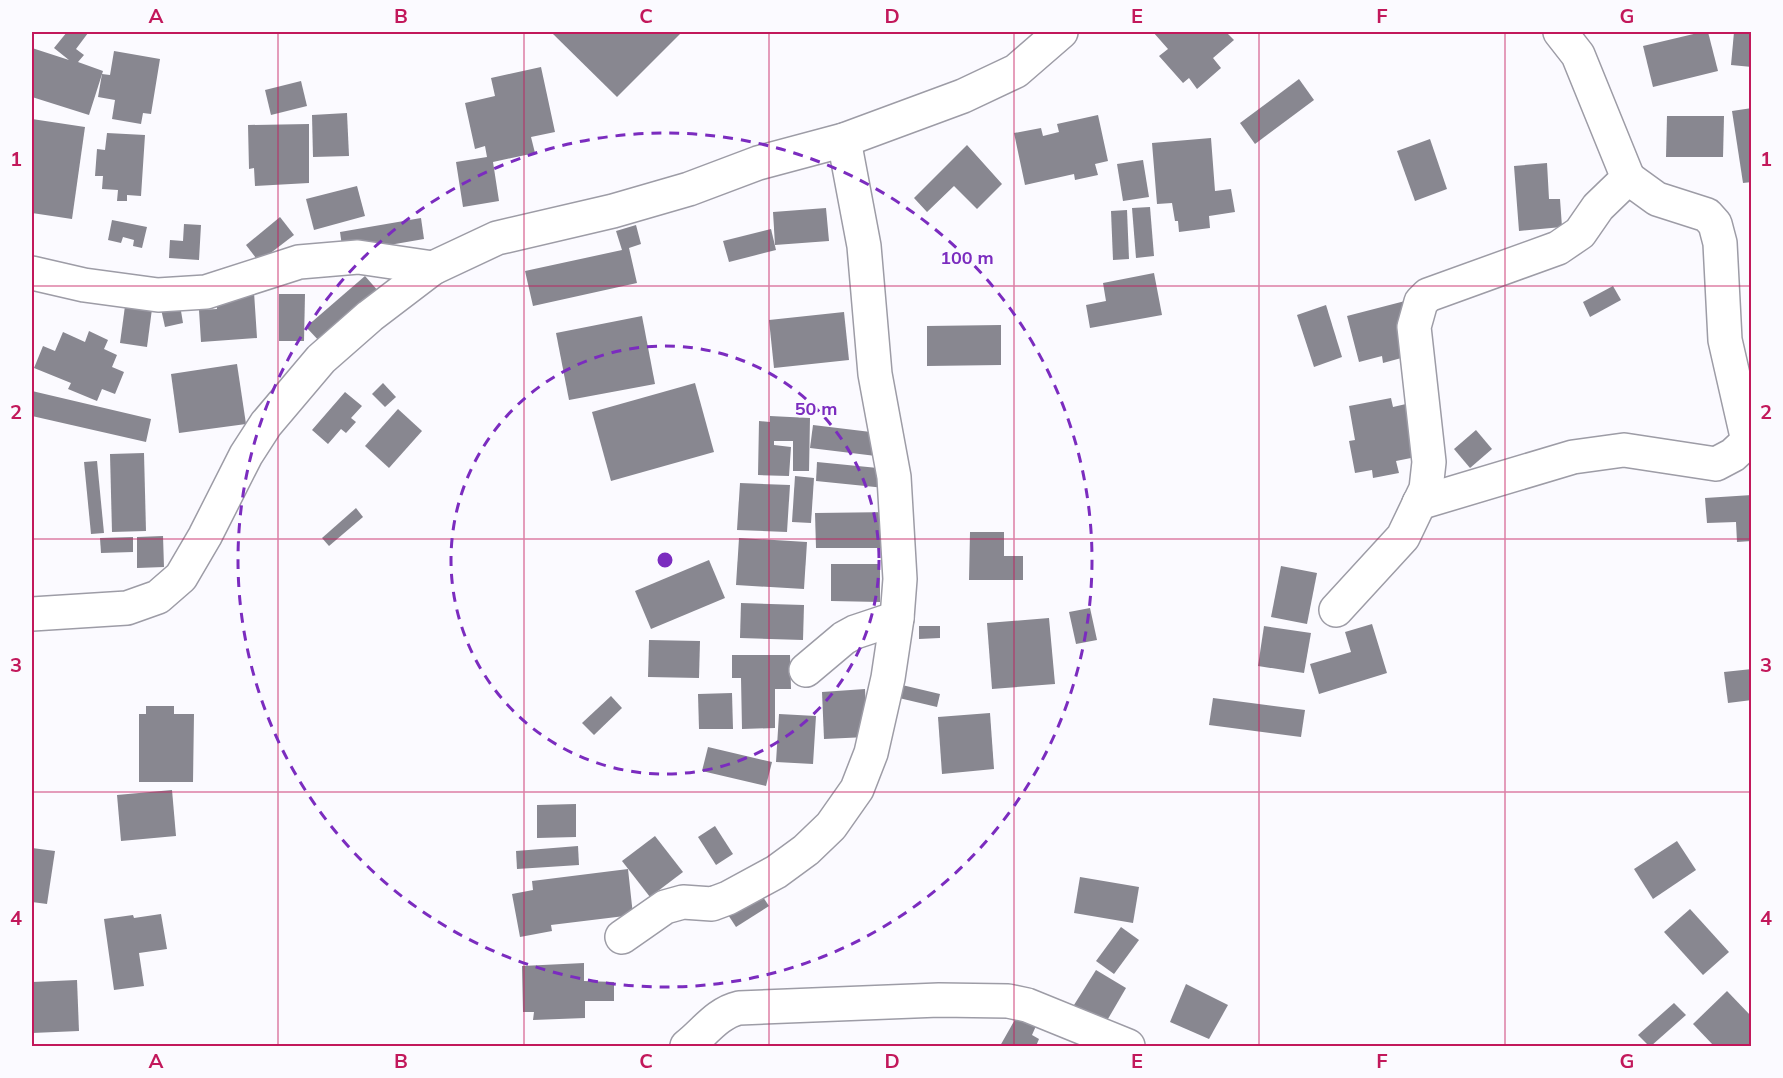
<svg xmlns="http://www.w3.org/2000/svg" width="1783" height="1078" font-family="Mulish,sans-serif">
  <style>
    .building { fill: #888790 }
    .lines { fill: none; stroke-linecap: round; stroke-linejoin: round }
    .minor-casing { stroke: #9d9ca6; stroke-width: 36 }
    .minor { stroke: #fff; stroke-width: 33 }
    .grid { fill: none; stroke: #c2185b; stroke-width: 1.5; stroke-opacity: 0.55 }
    .ring { fill: none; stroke: #7b2cbf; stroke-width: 3; stroke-dasharray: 10 8 }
    .centre { fill: #7b2cbf; stroke: #fbfaff; stroke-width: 3 }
    .ring-label { font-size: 18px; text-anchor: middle; font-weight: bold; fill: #7b2cbf; stroke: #fbfaff; stroke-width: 4.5; stroke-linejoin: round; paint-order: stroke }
    .neatline { fill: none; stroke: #c2185b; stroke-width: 2 }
    .grid-label { font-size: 20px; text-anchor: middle; font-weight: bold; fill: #c2185b }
  </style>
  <rect width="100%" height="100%" fill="#fbfaff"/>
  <g class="building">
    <polygon points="67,32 86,32 88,33 76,49 84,55 78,62 103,71 89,115 32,97 32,48 69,60 54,48"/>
    <polygon points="551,32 682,32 617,97"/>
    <polygon points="1153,32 1226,32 1234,40 1213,58 1221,68 1197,89 1189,78 1183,83 1159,56 1168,49"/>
    <polygon points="1702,32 1708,32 1718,71 1653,87 1643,46"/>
    <polygon points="1734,32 1752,32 1752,67 1731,65"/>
    <polygon points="114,51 160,59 151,114 143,113 141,124 112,119 115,100 98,97 102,74 110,75"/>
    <polygon points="541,67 555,132 531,137 535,153 493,162 499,201 463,207 456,162 487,157 485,146 475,149 465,103 495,96 491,78"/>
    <polygon points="1299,79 1314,100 1255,144 1240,123"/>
    <polygon points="301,81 307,106 271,115 265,90"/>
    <polygon points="1752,108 1752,182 1743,183 1732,111"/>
    <polygon points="347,113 349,156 313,157 312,115"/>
    <polygon points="1098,115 1108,161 1095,164 1098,175 1075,180 1074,174 1025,185 1014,133 1041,128 1043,136 1059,132 1057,124"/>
    <polygon points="1667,116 1724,116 1723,157 1666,157"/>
    <polygon points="32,119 85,127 72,219 32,213"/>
    <polygon points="309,124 309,183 255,186 254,168 249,169 248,125"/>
    <polygon points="107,133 145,135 141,196 127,195 127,201 117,201 118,190 102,189 103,176 95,176 97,149 105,150"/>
    <polygon points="1211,138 1215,191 1231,189 1235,212 1209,216 1210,228 1179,232 1178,221 1175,221 1172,203 1157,204 1152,143"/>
    <polygon points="1430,139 1447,189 1415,201 1397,151"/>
    <polygon points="967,145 1002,184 977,209 954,186 927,212 914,198"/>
    <polygon points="1143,160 1149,197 1123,201 1117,164"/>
    <polygon points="1547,163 1549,199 1560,199 1562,227 1519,231 1514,166"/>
    <polygon points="357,186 365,216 314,230 306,199"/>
    <polygon points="1150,207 1154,256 1136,258 1132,208"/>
    <polygon points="826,208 829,241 775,245 773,212"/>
    <polygon points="1127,210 1129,259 1113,260 1111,211"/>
    <polygon points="280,217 294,235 259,262 246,245"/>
    <polygon points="421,218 424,239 343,253 340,232"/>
    <polygon points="112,220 147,227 142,248 133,246 134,240 123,237 121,243 108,240"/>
    <polygon points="184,224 201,225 199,260 169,258 170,240 183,241"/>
    <polygon points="636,225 641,244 629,248 637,283 533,306 525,271 622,250 616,231"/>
    <polygon points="771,229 776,250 729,262 723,241"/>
    <polygon points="1154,273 1162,315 1090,328 1086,305 1106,301 1103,283"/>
    <polygon points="365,276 379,292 321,343 306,327"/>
    <polygon points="1613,286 1621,300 1590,317 1583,302"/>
    <polygon points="254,292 257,338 201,342 199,310 217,309 216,296"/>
    <polygon points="279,294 305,294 304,341 279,341"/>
    <polygon points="1405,301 1405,357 1383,363 1382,356 1359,362 1347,316"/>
    <polygon points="180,305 183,323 165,327 161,309"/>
    <polygon points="1326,305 1342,357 1314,367 1297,315"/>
    <polygon points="125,306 152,309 147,347 120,343"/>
    <polygon points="844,312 849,360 774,368 769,320"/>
    <polygon points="642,316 655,384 569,400 556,333"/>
    <polygon points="1001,325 1001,365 927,366 927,326"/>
    <polygon points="89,331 108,340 104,349 117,355 112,367 124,372 115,394 102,389 97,401 68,389 71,383 34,368 43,346 55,351 63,332 85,342"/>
    <polygon points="237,364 246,424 179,433 171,374"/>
    <polygon points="383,383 396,397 385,407 372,394"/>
    <polygon points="695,383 714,452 611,481 592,412"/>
    <polygon points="32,391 151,419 146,442 32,416"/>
    <polygon points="345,392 362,406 351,418 356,422 346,433 341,429 328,444 312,430"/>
    <polygon points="1391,398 1393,407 1406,404 1416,457 1396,461 1399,473 1373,478 1372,470 1355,473 1349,441 1355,440 1349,406"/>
    <polygon points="398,409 422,431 389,468 365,446"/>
    <polygon points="770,416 810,418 809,471 793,471 793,441 774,441 774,445 791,447 789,476 758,475 759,421 770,422"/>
    <polygon points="813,425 879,433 876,456 810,448"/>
    <polygon points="1476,430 1492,449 1470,468 1454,449"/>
    <polygon points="144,453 146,531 112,532 110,454"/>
    <polygon points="97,461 104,533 91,534 84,462"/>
    <polygon points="817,462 888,469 885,488 816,481"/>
    <polygon points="795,476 814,478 811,523 792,522"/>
    <polygon points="740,483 790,485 787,532 737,530"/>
    <polygon points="1752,495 1752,541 1737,542 1736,522 1707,523 1705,498"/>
    <polygon points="356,508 363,517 329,546 322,538"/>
    <polygon points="893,512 893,548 816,548 815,513"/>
    <polygon points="970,532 1004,532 1004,556 1023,556 1023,580 969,580"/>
    <polygon points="163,536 164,567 137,568 137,537"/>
    <polygon points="133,537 133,552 101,553 100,538"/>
    <polygon points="739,538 807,542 804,589 736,585"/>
    <polygon points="709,560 725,598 651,629 635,591"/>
    <polygon points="831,564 880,564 880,602 831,601"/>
    <polygon points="1281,566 1317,573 1307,624 1271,617"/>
    <polygon points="741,603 804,605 803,640 740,638"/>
    <polygon points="1090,608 1097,640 1076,644 1069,612"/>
    <polygon points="1049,618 1055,684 992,689 987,623"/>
    <polygon points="1372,624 1387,673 1319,694 1310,664 1351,652 1345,632"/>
    <polygon points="919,626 940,626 940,638 919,639"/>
    <polygon points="1264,626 1311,633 1304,673 1258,666"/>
    <polygon points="649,640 700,641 699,678 648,677"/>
    <polygon points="732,655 790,655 791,689 775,689 775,728 742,729 741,678 732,678"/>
    <polygon points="1752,669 1752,700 1728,703 1724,672"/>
    <polygon points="902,685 940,694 937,707 899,698"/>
    <polygon points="865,689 867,737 824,739 822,692"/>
    <polygon points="732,693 733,729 699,729 698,694"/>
    <polygon points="611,696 622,708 594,735 582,723"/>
    <polygon points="1213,698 1305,710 1301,737 1209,725"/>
    <polygon points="146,706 174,706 174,714 194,714 193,782 139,782 139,714 146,714"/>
    <polygon points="990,713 994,769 942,774 938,717"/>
    <polygon points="779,714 816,716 813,764 776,762"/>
    <polygon points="708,747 772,762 766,786 702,771"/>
    <polygon points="172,790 176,836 121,841 117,795"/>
    <polygon points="576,804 576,837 537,838 537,805"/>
    <polygon points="715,826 733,854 716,865 698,837"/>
    <polygon points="655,836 683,872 650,897 622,861"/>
    <polygon points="1677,841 1696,870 1653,899 1634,869"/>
    <polygon points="578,846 579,865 517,869 516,851"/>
    <polygon points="32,848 55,851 47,904 32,902"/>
    <polygon points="628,869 633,915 551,925 552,931 520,937 512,894 533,890 532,881"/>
    <polygon points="747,873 769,906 736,927 715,895"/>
    <polygon points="1080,877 1139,887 1133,923 1074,913"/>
    <polygon points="1690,909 1729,952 1703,975 1664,932"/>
    <polygon points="161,914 167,949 139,953 144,986 114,990 104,919 133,915 134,918"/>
    <polygon points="1121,927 1139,940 1114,974 1096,961"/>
    <polygon points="584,963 584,981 614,982 614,1001 585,1001 585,1018 533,1020 534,1012 523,1012 522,966"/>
    <polygon points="1096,970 1126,988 1105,1024 1074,1005"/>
    <polygon points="77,980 79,1031 32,1033 32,982"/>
    <polygon points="1186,984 1228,1005 1209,1039 1170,1022"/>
    <polygon points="1727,991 1752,1017 1752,1046 1714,1046 1693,1024"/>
    <polygon points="1674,1003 1686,1015 1651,1046 1649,1046 1638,1035"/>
    <polygon points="1017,1016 1036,1026 1032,1035 1039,1039 1036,1046 1000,1046"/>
  </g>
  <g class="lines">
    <g class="minor-casing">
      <g id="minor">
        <polyline points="32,273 84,285 158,295 206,292 299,262 358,257 433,268"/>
        <polyline points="1419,503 1573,457 1624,450 1716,464 1733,455 1748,441 1725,340 1720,243 1715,224 1707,215 1657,199 1628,178"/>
        <polyline points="1336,610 1403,537 1426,489 1429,462 1414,327 1421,302 1428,295 1558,248 1580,233 1598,207 1628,178 1578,55 1560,32"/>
        <polyline points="32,614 127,608 158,597 181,577 205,536 246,455 266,424 321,359 370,316 433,268 497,238 613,211 689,189 758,163 844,140 963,96 1016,71 1061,32"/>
        <polyline points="806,670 844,638 855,632 897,618"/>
        <polyline points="622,937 665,907 683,902 712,904 728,898 776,872 806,850 831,826 857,789 871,753 888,678 897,618 900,579 894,477 875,374 864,246 844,140"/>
        <path d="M687,1046C704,1033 717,1013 739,1008L939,1000L1008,1001L1027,1005L1128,1046"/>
      </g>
    </g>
    <use href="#minor" class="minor"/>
  </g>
  <path class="grid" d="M278,32V1046M524,32V1046M769,32V1046M1014,32V1046M1259,32V1046M1505,32V1046M32,286H1752M32,539H1752M32,792H1752"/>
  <g class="ring">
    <circle cx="665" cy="560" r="214"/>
    <circle cx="665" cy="560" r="427"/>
  </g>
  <circle cx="665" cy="560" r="9" class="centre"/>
  <g class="ring-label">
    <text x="967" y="264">100 m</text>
    <text x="816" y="415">50 m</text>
  </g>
  <rect width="1783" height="1078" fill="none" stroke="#fbfaff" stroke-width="66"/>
  <rect x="33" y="33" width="1717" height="1012" class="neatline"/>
  <g class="grid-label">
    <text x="156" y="23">A</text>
    <text x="401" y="23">B</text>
    <text x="646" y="23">C</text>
    <text x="892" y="23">D</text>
    <text x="1137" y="23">E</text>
    <text x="1382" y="23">F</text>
    <text x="1627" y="23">G</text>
    <text x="16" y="166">1</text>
    <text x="1766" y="166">1</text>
    <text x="16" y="419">2</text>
    <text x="1766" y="419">2</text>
    <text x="16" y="672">3</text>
    <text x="1766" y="672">3</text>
    <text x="16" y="925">4</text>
    <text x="1766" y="925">4</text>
    <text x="156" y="1068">A</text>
    <text x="401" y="1068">B</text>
    <text x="646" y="1068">C</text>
    <text x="892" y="1068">D</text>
    <text x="1137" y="1068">E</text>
    <text x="1382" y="1068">F</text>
    <text x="1627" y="1068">G</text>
  </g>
</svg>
